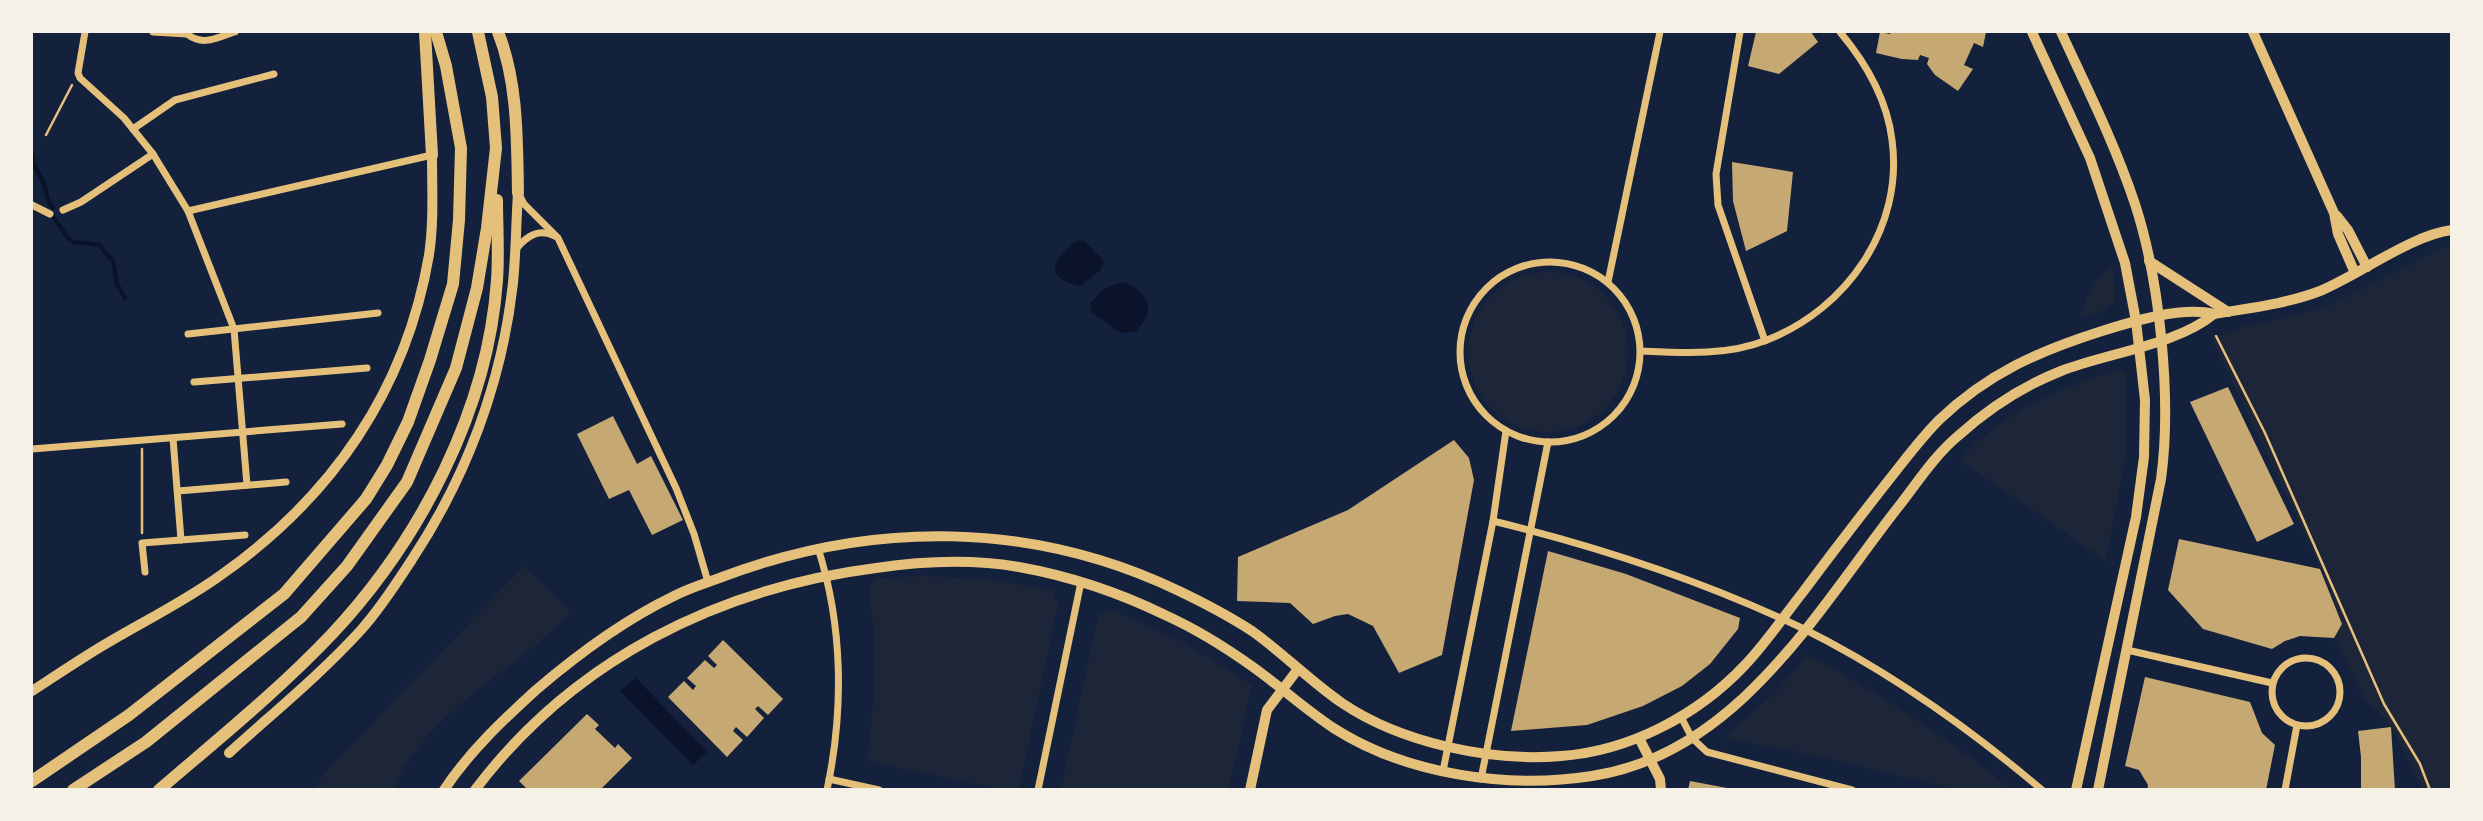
<svg xmlns="http://www.w3.org/2000/svg" width="2483" height="821" font-family="Overpass,sans-serif">
  <style>
    .green { fill: #1d2539 }
    .water { fill: #0b132b }
    .lines { fill: none; stroke-linecap: round; stroke-linejoin: round }
    .stream { stroke: #0b132b; stroke-width: 4.5 }
    .building { fill: #c6a872 }
    .path { stroke: #e5c07b; stroke-width: 2.5 }
    .minor { stroke: #e5c07b; stroke-width: 7 }
    .tertiary { stroke: #e5c07b; stroke-width: 10 }
    .secondary { stroke: #e5c07b; stroke-width: 10 }
    .primary { stroke: #e5c07b; stroke-width: 12 }
  </style>
  <rect width="100%" height="100%" fill="#14213d"/>
  <g class="green">
    <polygon points="2451,246 2451,789 2422,789 2394,731 2385,718 2365,700 2334,637 2343,623 2315,555 2212,340 2242,327 2322,309 2443,248"/>
    <path d="M2111,265C2119,306 2119,306 2080,318C2085,296 2095,281 2111,265Z"/>
    <circle cx="1548" cy="352" r="80"/>
    <path d="M2119,369L2125,373V458L2106,561L1960,460C2002,411 2059,389 2119,369Z"/>
    <path d="M524,566L571,612C560,622 550,633 539,642C487,686 420,724 393,789H315L324,774Z"/>
    <path d="M926,576L995,580L1052,590L1058,604L1019,789H998L867,761C875,703 877,647 869,588L876,578Z"/>
    <polygon points="1110,609 1185,643 1252,685 1229,789 1061,789 1098,616"/>
    <path d="M1807,655C1879,693 1949,738 2011,789H1955L1790,750L1724,738L1779,689Z"/>
  </g>
  <g class="water">
    <path d="M1076,241H1084L1104,261L1101,270L1080,286C1043,279 1052,259 1076,241Z"/>
    <path d="M1126,282C1151,296 1156,310 1135,332L1121,333L1092,313L1090,304C1100,291 1109,283 1126,282Z"/>
    <polygon points="636,678 707,752 693,765 620,691"/>
  </g>
  <g class="lines">
    <g class="stream">
      <path d="M32,154C33,165 38,172 43,181C48,192 44,197 53,208"/>
      <polyline points="53,216 67,237 73,242 100,245 106,254 113,260 117,284 125,298"/>
    </g>
  </g>
  <g class="building">
    <polygon points="1756,32 1811,32 1818,42 1779,74 1748,66"/>
    <polygon points="1880,32 1890,34 1891,32 1986,32 1983,47 1974,43 1964,65 1973,69 1958,91 1935,75 1927,64 1929,58 1920,55 1918,60 1902,59 1876,53"/>
    <polygon points="1732,162 1793,172 1787,231 1746,251 1733,201"/>
    <polygon points="2228,387 2294,524 2257,542 2190,402"/>
    <polygon points="613,416 637,464 651,456 683,520 652,535 629,490 609,499 577,434"/>
    <polygon points="1454,440 1469,458 1474,480 1442,655 1399,673 1373,626 1348,614 1335,616 1313,624 1290,603 1237,601 1238,557 1348,510"/>
    <polygon points="2179,539 2320,569 2342,624 2334,638 2300,636 2285,641 2272,649 2203,629 2168,590"/>
    <polygon points="1548,551 1626,574 1740,618 1738,629 1710,664 1682,686 1643,706 1587,725 1511,731"/>
    <polygon points="723,640 783,699 768,715 758,706 755,709 764,718 747,737 736,727 733,731 743,740 727,757 668,697 684,681 693,690 696,686 687,678 705,660 714,668 717,665 708,656"/>
    <polygon points="2145,677 2250,702 2262,733 2275,745 2266,790 2147,790 2148,785 2139,770 2125,766"/>
    <polygon points="587,714 599,725 595,729 615,748 618,744 632,758 600,790 528,790 519,781"/>
    <polygon points="2391,727 2395,790 2361,790 2361,757 2358,731"/>
    <polygon points="1690,781 1727,788 1727,790 1688,790"/>
  </g>
  <g class="lines">
    <g class="path">
      <polyline points="46,135 72,85"/>
      <polyline points="2216,336 2265,433 2384,704 2420,764 2430,790"/>
      <polyline points="142,533 142,449"/>
    </g>
    <g class="minor">
      <polyline points="85,32 78,73 80,78 124,118 153,154 188,211 234,329 247,485"/>
      <polyline points="153,32 187,34 189,32"/>
      <polyline points="1740,32 1716,174 1718,205 1765,341"/>
      <path d="M187,34C204,47 217,37 235,32"/>
      <polyline points="133,129 175,100 274,74"/>
      <polyline points="520,196 524,204 558,238 676,488 694,534 708,582"/>
      <polyline points="32,205 50,214"/>
      <polyline points="63,210 81,202 153,154"/>
      <polyline points="188,211 432,155"/>
      <path d="M517,248C527,236 539,228 555,236"/>
      <circle cx="1550" cy="352" r="90"/>
      <polyline points="1608,282 1660,32"/>
      <polyline points="188,334 378,313"/>
      <path d="M1641,351C1682,353 1727,356 1767,340C1847,309 1904,227 1892,140C1887,99 1866,63 1840,32"/>
      <polyline points="194,382 367,368"/>
      <polyline points="173,438 181,540"/>
      <polyline points="32,449 342,424"/>
      <polyline points="178,491 286,482"/>
      <path d="M1493,521C1600,547 1704,581 1804,629C1890,672 1969,728 2042,790"/>
      <path d="M818,548C843,626 844,710 827,790"/>
      <polyline points="145,572 142,543 245,535"/>
      <polyline points="2127,650 2272,683"/>
      <circle cx="2306" cy="692" r="34"/>
      <polyline points="1681,717 1692,738 1707,752 1852,790"/>
      <polyline points="1443,771 1493,521 1506,431"/>
      <polyline points="829,779 879,790"/>
      <polyline points="1481,779 1548,442"/>
      <polyline points="1038,790 1081,582"/>
      <polyline points="2285,790 2297,725"/>
    </g>
    <g class="tertiary">
      <polyline points="2253,32 2334,213 2338,234 2355,273"/>
      <polyline points="2337,216 2348,230 2367,267"/>
      <polyline points="1639,738 1660,779 1661,790"/>
      <polyline points="1250,790 1267,710 1298,669"/>
    </g>
    <g class="secondary">
      <polyline points="2032,32 2090,158 2125,263 2136,321 2145,400 2144,457 2136,517 2076,790"/>
      <path d="M2061,32C2087,88 2115,144 2135,204C2160,281 2172,399 2161,479L2098,790"/>
      <polyline points="2149,261 2228,312"/>
      <path d="M32,691C52,678 73,664 94,651C136,625 181,604 221,575C332,497 406,390 429,255C434,222 432,188 432,155"/>
      <path d="M229,753C273,713 321,674 361,630C380,609 396,584 411,561C466,478 502,383 513,283C516,253 516,223 518,193"/>
      <path d="M444,790C469,752 503,720 536,690C578,654 624,620 674,596C689,588 706,583 722,577C873,520 1033,521 1179,591C1204,603 1229,616 1252,631C1283,653 1310,681 1342,703C1401,743 1491,762 1561,756C1630,751 1698,715 1745,665C1766,643 1784,616 1803,592C1832,553 1862,514 1892,476C1907,457 1922,437 1939,420C1988,373 2039,351 2102,331C2134,321 2182,306 2214,314C2249,308 2286,304 2320,291C2359,275 2411,235 2452,230"/>
      <path d="M475,790C573,660 718,588 876,568C923,561 972,559 1019,567C1069,576 1120,593 1165,615C1196,629 1225,647 1253,667C1281,687 1306,710 1335,729C1408,775 1508,789 1592,776C1737,754 1816,612 1899,506C1917,483 1935,455 1958,436C1988,409 2023,386 2061,371C2107,353 2177,345 2214,314"/>
    </g>
    <g class="primary">
      <polyline points="425,32 432,155"/>
      <path d="M498,32C518,82 517,140 518,193"/>
      <polyline points="32,781 129,715 284,594 366,499 387,465 408,422 430,360 453,284 459,220 461,148 446,66 436,32"/>
      <polyline points="73,790 146,742 301,617 347,566 407,482 456,368 477,288 487,228 496,148 492,97 478,32"/>
      <path d="M159,790C217,740 279,690 332,634C420,540 488,410 497,280C499,253 497,226 497,200"/>
    </g>
  </g>
  <rect width="2483" height="821" fill="none" stroke="#f6f1e7" stroke-width="66"/>
</svg>
